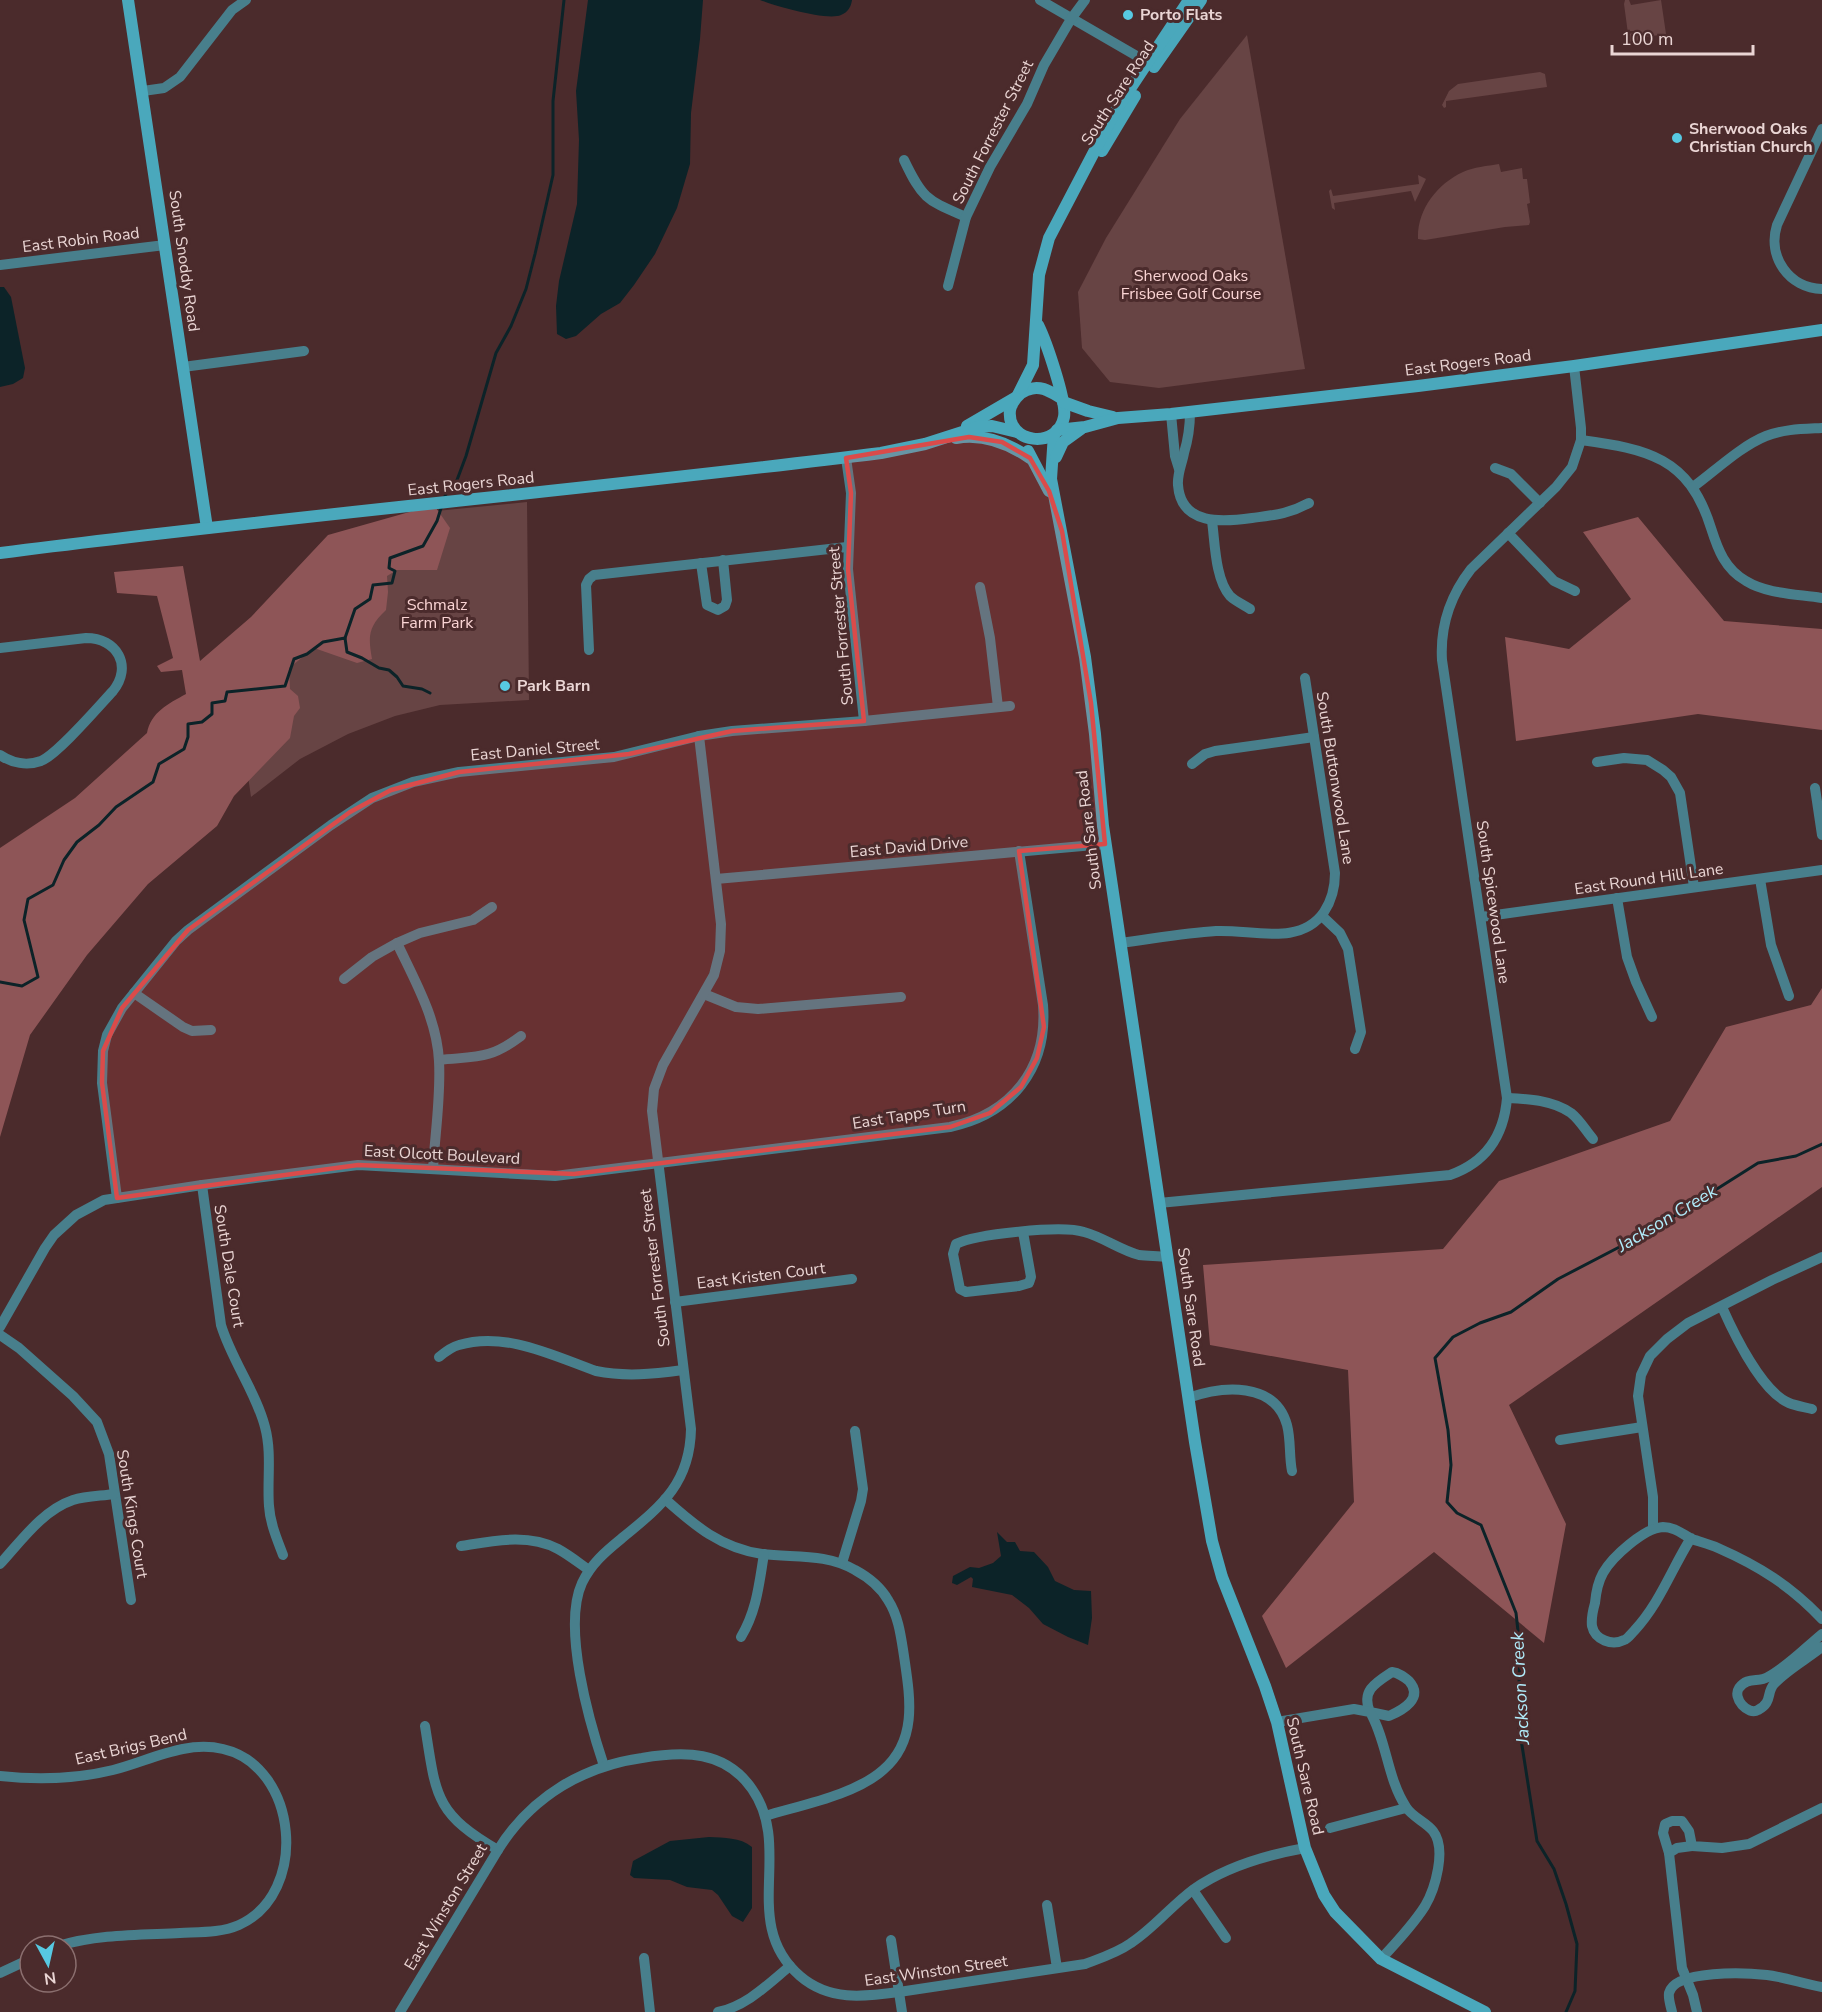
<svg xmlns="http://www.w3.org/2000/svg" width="1822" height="2012" font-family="'Nunito Sans',sans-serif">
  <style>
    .green { fill: #674444 }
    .forest { fill: #8e5557 }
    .water { fill: #0c2328 }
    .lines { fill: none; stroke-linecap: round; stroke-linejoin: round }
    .stream { stroke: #0c2328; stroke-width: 3 }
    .street { stroke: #487f8c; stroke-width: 10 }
    .secondary { stroke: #4aa8bc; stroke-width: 12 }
    .marked { fill: #da4b4a; fill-opacity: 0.2; stroke: #da4b4a; stroke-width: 4.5; stroke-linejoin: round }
    .poi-dot { fill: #57c9e2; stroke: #4b2b2c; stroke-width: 2 }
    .labels { text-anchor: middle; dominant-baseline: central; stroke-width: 6; stroke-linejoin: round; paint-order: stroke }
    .poi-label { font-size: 16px; font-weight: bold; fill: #ead5d4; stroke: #4b2b2c; text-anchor: start }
    .street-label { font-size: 16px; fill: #ead5d4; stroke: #4b2b2c }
    .park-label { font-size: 16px; fill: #fad4d4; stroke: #4b2b2c }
    .water-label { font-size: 18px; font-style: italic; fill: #b1edfc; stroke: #4b2b2c }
  </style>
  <rect width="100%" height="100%" fill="#4b2b2c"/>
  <g class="green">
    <polygon points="1629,0 1631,5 1661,0 1666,34 1639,38 1635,45 1629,41 1624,4 1625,0"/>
    <polygon points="1247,35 1305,369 1159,388 1110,382 1082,348 1078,292 1106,238 1180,119"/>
    <polygon points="1540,72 1545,74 1547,87 1446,101 1446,107 1444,108 1442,105 1449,91 1458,84"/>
    <path d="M1499,164L1501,172L1522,168L1523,179H1527L1530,203L1527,204L1530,222L1529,225L1505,227L1425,240L1418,239C1417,210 1437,184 1463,172C1474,167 1487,166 1499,164Z"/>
    <polygon points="1418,175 1426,179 1415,202 1411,191 1334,203 1335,210 1332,208 1329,191 1331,189 1333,196 1419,184"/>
    <polygon points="527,502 529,700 440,705 395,716 348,734 300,759 251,797 235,685 406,514"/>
  </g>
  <g class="forest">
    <path d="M434,505L450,528L437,570H397L387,576L388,592L386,610C368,627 368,636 372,659L357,663L314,648L289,668L290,689L298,696L300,708L294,716L290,738L234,796L217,826L148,884L87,955L30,1035L0,1137V848L75,798L147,733C151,712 168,704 186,694L182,670L161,672L157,666L173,658L157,596L117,593L114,572L183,566L200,661L251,617L328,535Z"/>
    <polygon points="1638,517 1724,621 1822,629 1822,730 1698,714 1516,741 1505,637 1569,649 1631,599 1583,532"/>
    <polygon points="1822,988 1822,1187 1509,1405 1566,1524 1544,1643 1434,1552 1286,1668 1262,1616 1354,1502 1348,1370 1210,1345 1203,1265 1443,1249 1499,1181 1670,1121 1726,1027 1811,1005"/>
  </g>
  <g class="water">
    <polygon points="588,0 703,0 700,39 691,113 690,164 677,208 655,254 634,285 620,303 601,314 576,336 566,339 557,334 556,306 559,281 577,204 579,140 576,91"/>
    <path d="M760,0H852C851,7 848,12 841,15C827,21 775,6 760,0Z"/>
    <polygon points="0,287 4,287 11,297 25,368 23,378 13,384 0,387"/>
    <polygon points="997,1532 1007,1542 1015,1542 1020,1551 1034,1552 1048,1567 1055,1581 1074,1590 1091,1591 1092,1618 1088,1645 1068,1637 1043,1624 1029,1608 1012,1595 972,1587 973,1579 971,1577 957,1585 952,1583 953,1576 970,1567 979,1568 993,1563 1001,1556"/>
    <path d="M709,1837C724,1838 740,1837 752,1847V1908L743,1922L732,1916L718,1895L712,1890L687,1887L670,1880L634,1878L630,1875L633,1861L670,1841Z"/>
  </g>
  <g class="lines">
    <g class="stream">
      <polyline points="444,499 448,488 454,488 466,456 496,353 511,326 526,289 535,254 553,175 553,101 564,0"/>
      <polyline points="345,638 355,609 370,599 373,585 392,583 395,571 389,568 390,558 423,546 437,521 442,505"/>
      <polyline points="0,982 22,986 38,977 24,920 28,899 53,885 64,860 77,842 99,825 116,807 153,782 159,764 184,749 188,737 188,724 202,722 212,714 212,703 225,701 227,692 285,686 294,659 307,654 323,642 345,638 347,652 362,658 379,668 389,670 397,677 403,686 422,689 430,693"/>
      <polyline points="1566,2012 1575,1991 1577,1944 1566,1904 1554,1869 1537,1841 1518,1720 1520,1649 1516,1613 1481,1525 1457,1513 1447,1502 1451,1465 1448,1430 1435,1358 1453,1337 1480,1323 1511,1312 1558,1279 1652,1230 1758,1163 1796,1156 1822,1144"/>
    </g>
    <g class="street">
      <polyline points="1040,0 1154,66"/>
      <polyline points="143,91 164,88 180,77 232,10 246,0"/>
      <path d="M1822,129L1777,225C1767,257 1789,288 1822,289"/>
      <path d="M904,160C923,200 927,200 966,217"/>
      <polyline points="0,265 165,245"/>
      <polyline points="948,286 966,217 990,167 1027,104 1044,65 1071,19 1085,0"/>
      <polyline points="183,367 304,351"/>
      <path d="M1190,412C1190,426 1188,440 1184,453C1182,464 1177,474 1178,485C1181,526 1223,522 1252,518C1274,515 1289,514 1309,503"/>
      <polyline points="1171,414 1175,456 1179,469"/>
      <path d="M1581,440C1647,449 1689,457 1711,528C1718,550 1725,569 1746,581C1767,594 1797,594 1822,598"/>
      <polyline points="846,458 851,493 848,569 864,721"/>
      <polyline points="1495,468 1511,474 1540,503"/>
      <path d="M1693,487C1715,471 1741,446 1766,436C1784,429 1803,429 1822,428"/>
      <path d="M1212,521C1215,542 1215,579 1230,596C1235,601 1244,605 1250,609"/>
      <polyline points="1508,533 1554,581 1575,591"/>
      <polyline points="701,563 707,605 718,610 725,606 727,600 723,560"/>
      <polyline points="980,587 990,638 998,707"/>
      <path d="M0,648L86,638C117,638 133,666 113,691C98,707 58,754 41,761C27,766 12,763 0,755"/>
      <polyline points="589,650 586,585 589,579 594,575 847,547"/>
      <polyline points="1597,762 1624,758 1647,760 1663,770 1671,777 1680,793 1694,887"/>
      <polyline points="1192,764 1205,754 1215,751 1314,737"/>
      <polyline points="1815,788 1822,835"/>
      <polyline points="716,879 1105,844"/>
      <polyline points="1760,879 1771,945 1789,996"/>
      <polyline points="1617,898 1627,957 1636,982 1652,1017"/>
      <polyline points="1322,916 1340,933 1348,949 1361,1032 1355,1049"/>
      <polyline points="1481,917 1822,870"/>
      <path d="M397,943C415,981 437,1019 439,1061C441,1097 435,1133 433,1169"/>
      <path d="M1120,943C1152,939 1184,933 1216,931C1251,929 1300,947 1324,912C1332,900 1335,888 1335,873L1305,678"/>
      <polyline points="344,979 372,957 397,943 420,933 473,920 492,907"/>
      <polyline points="134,993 183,1027 192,1031 211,1030"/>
      <polyline points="704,994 736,1007 758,1009 901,997"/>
      <path d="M439,1060C477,1056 489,1060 521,1036"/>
      <path d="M1507,1098C1529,1099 1553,1100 1571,1113C1580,1120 1586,1131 1593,1139"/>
      <path d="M202,1185L221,1325C232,1361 256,1392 265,1427C272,1453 267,1480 269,1506C270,1523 277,1539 283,1555"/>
      <polyline points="117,1198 102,1083 103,1051 107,1035 122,1008 176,941 188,930 331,825 372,798 413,782 459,772 614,757 699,736 732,731 864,721 1010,706"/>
      <path d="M1159,1203L1450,1175C1487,1162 1504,1135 1507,1098L1442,660C1440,626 1450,596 1471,569L1556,487L1572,467L1581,440V428L1574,366"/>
      <path d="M1023,1232L1031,1277L1029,1283L1019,1286L966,1292L960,1289L953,1254L956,1244C975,1234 1062,1225 1084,1232C1103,1237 1120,1250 1139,1255C1148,1256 1158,1256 1167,1257"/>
      <polyline points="675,1302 852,1279"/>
      <path d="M1722,1307C1734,1334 1762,1392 1789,1403C1796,1406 1805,1407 1812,1409"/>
      <path d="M0,1327L45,1248L54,1235L76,1215L104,1200L202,1185L358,1165L555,1176L950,1127C1011,1114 1048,1069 1043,1005L1019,851"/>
      <polyline points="0,1335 19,1348 73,1396 97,1422 109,1454 131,1600"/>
      <path d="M439,1357C445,1352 451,1347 459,1345C505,1331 554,1356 596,1371C626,1377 653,1374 683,1370"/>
      <path d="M1188,1398C1222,1386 1275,1381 1287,1425C1291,1440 1289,1457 1292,1471"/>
      <polyline points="1560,1440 1642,1427"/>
      <path d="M665,1499C695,1526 721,1548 762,1554C794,1558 826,1553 855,1570C868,1577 880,1586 888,1600C899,1617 901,1637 904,1656C910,1697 918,1740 883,1770C855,1795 801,1805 765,1816"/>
      <polyline points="1653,1528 1653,1497 1638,1396 1641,1375 1650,1356 1667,1339 1688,1323 1772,1280 1822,1257"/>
      <path d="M1691,1538C1671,1570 1660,1603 1634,1631C1631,1634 1628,1639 1624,1640C1612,1646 1595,1640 1592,1626C1591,1618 1593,1610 1595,1603C1596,1592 1598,1582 1603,1573C1612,1557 1644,1528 1663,1527C1675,1527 1682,1534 1692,1539C1700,1542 1709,1544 1718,1548C1759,1566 1791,1586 1822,1619"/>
      <path d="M461,1546C493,1541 528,1533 558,1549C569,1555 579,1563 589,1570"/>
      <polyline points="842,1563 861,1501 863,1489 855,1431"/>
      <path d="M0,1564C21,1541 43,1510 73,1500C86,1496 101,1496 114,1494"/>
      <path d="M1822,1634C1805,1648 1788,1666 1768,1677C1758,1683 1748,1676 1739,1688C1732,1698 1748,1716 1758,1710C1773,1702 1766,1693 1774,1684C1787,1670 1807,1659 1822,1647"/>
      <path d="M741,1637C757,1610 759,1584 764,1554"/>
      <path d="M1392,1672C1399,1673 1403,1676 1409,1681C1424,1698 1403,1710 1389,1716L1370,1712C1361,1691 1375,1683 1392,1672Z"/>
      <path d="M1277,1722L1354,1709L1370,1712C1387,1741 1387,1778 1406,1807C1412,1817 1426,1822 1433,1831C1447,1849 1435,1889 1425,1906C1413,1925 1396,1943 1381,1959"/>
      <path d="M425,1726C436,1795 434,1813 498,1850"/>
      <path d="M604,1766C589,1721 562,1627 582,1583C591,1564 605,1552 621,1539C661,1506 690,1484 691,1429L652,1111L654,1089L663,1065L714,975L720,951L721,924L699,736"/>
      <path d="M0,1776C38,1780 76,1779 113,1770C149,1761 185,1740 223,1749C298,1766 310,1893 239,1925C221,1933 199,1932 180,1933C140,1935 98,1934 58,1946"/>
      <polyline points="1330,1828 1406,1808"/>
      <polyline points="1692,1846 1677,1848 1669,1853 1682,1968 1693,1995 1697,2012"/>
      <polyline points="1669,1853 1663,1833 1665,1824 1672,1821 1682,1821 1689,1831 1692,1846 1722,1848 1749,1844 1822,1808"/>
      <polyline points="1193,1890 1226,1938"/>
      <polyline points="1047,1905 1057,1968"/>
      <polyline points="891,1940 902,2012"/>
      <polyline points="644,1958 650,2012"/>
      <polyline points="0,1973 30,1959"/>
      <path d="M400,2012L498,1850C514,1824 536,1802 562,1786C587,1771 613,1762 642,1758C684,1751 725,1750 752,1789C794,1849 739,1923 800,1976C829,2001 863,1997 899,1992L1085,1964C1101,1958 1117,1953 1131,1943C1154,1928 1172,1905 1194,1889C1227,1866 1266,1855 1305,1848"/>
      <path d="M718,2012C747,2006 768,1984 790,1966"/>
      <path d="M1672,2012C1671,2007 1668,1999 1669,1993C1675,1969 1748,1973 1767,1975C1785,1977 1804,1984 1822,1987"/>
    </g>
    <g class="secondary">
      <polyline points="128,0 207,528"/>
      <polyline points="1154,67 1201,0"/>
      <polyline points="1102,151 1135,96"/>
      <path d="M1038,325C1046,341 1067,402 1064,417C1058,450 1006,444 1010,410C1012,401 1019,393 1027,390C1040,384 1051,392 1061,398"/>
      <polyline points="1018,395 1033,365 1039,275 1049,238 1116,110 1189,0"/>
      <polyline points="1063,402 1088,411 1113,417"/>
      <polyline points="967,426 1015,398"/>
      <polyline points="1057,430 1085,427 1118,418 1171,414 1418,386 1574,366 1822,330"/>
      <polyline points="1054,434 1051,479 1085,657 1095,734 1103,826 1195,1442 1212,1541 1222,1577 1265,1686 1277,1722 1305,1848 1324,1895 1335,1912 1381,1959 1485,2012"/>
      <path d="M956,438C984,433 1008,443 1030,458"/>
      <polyline points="1028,451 1049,491"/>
      <polyline points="1056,457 1063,442 1081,429"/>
      <path d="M0,553C293,515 588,490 881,453L925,444L978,427L992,426L1017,432"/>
    </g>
  </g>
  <path class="marked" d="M969,437L1002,442L1030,458L1049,491L1062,531L1091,703L1105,844L1019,851L1044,1027L1037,1058L1021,1087L990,1113L950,1127L574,1174L358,1165L117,1198L102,1083L103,1051L122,1008L188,930L350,812L391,790L459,772L629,754L732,731L864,721L848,569L851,493L846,458Z"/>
  <g class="poi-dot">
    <circle cx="1128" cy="15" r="6"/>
    <circle cx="1677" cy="138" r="6"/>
    <circle cx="505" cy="686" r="6"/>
  </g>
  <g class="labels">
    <g class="poi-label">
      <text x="1140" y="15">Porto Flats</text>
      <text x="1689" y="129">Sherwood Oaks<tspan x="1689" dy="18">Christian Church</tspan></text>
      <text x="517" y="686">Park Barn</text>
    </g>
    <g class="street-label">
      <text transform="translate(1118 93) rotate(-57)">South Sare Road</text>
      <text transform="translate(993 132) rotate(-63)">South Forrester Street</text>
      <text transform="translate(81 240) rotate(-7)">East Robin Road</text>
      <text transform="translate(184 261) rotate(82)">South Snoddy Road</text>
      <text transform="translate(1468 363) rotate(-7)">East Rogers Road</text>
      <text transform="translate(471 484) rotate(-6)">East Rogers Road</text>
      <text transform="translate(841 626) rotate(-95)">South Forrester Street</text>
      <text transform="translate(535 750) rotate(-5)">East Daniel Street</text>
      <text transform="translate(1335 778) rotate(81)">South Buttonwood Lane</text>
      <text transform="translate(1089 830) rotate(-97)">South Sare Road</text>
      <text transform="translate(909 847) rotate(-5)">East David Drive</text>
      <text transform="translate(1649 879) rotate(-8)">East Round Hill Lane</text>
      <text transform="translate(1493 902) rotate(82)">South Spicewood Lane</text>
      <text transform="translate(909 1115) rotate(-9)">East Tapps Turn</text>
      <text transform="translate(442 1155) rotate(3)">East Olcott Boulevard</text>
      <text transform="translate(229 1266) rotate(81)">South Dale Court</text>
      <text transform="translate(655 1268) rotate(-97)">South Forrester Street</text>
      <text transform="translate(761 1276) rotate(-7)">East Kristen Court</text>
      <text transform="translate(1191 1307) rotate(82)">South Sare Road</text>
      <text transform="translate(132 1514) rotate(81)">South Kings Court</text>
      <text transform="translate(131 1747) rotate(-13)">East Brigs Bend</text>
      <text transform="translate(1305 1776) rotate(77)">South Sare Road</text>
      <text transform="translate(446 1907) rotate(-59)">East Winston Street</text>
      <text transform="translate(936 1971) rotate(-8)">East Winston Street</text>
    </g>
    <g class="park-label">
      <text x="1191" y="276">Sherwood Oaks<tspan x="1191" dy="18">Frisbee Golf Course</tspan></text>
      <text x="437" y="605">Schmalz<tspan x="437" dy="18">Farm Park</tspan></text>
    </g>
    <g class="water-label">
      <text transform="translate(1667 1218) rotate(-31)">Jackson Creek</text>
      <text transform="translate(1520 1688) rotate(-93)">Jackson Creek</text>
    </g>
  </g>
  <g transform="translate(48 1964) rotate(172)"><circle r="28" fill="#4b2b2c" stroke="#8b6f6f" stroke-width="1.5"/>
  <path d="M0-4.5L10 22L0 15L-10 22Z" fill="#57c9e2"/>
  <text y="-9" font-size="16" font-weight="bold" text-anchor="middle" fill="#ead5d4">N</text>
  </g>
  <path d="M1612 45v9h141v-9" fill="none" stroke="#ead5d4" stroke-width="3"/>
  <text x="1621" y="45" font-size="18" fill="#ead5d4" stroke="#4b2b2c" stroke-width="4.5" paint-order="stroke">100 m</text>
</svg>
